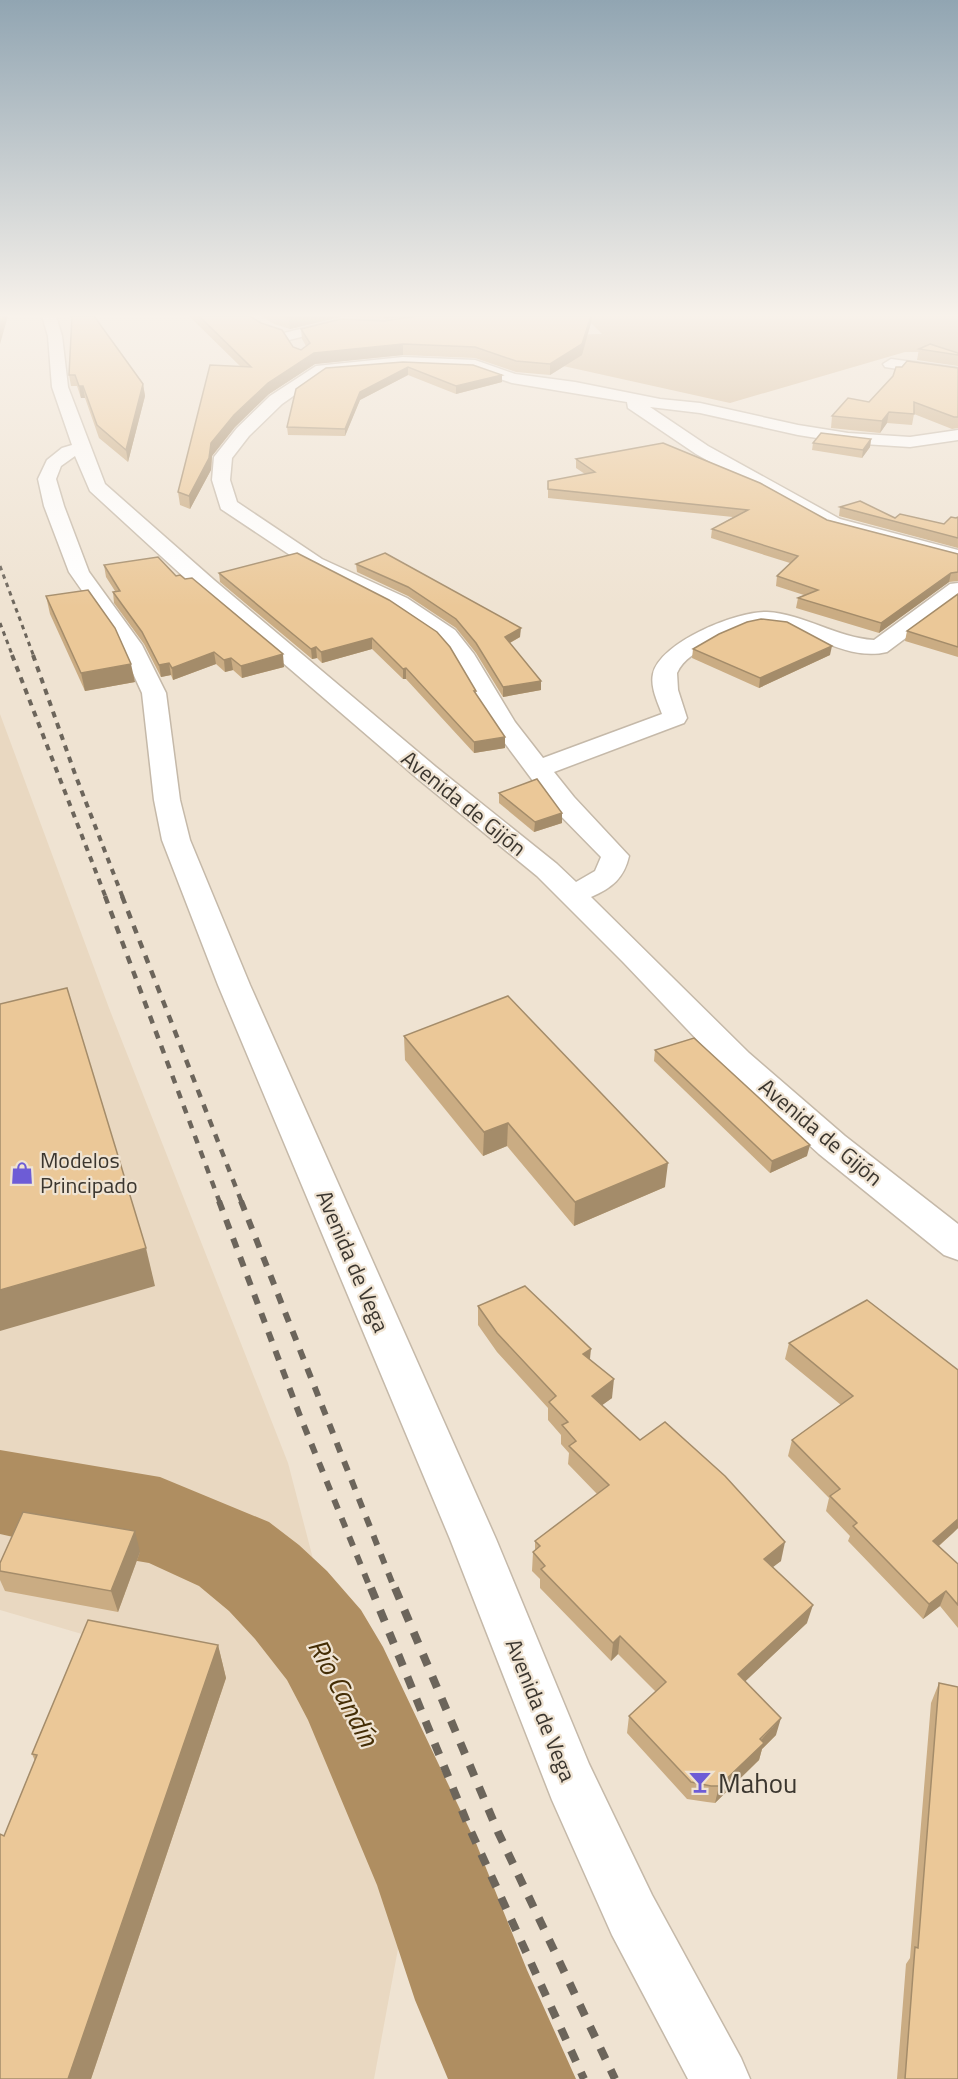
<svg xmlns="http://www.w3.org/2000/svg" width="958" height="2079" font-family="'Titillium Web',sans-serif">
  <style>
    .built { fill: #e9d8c1 }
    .green { fill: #d1b58f }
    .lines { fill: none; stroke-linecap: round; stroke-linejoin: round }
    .river { fill: #af8e61; fill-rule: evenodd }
    .minor-casing { stroke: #c5b9a9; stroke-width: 3 }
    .minor { fill: #fff; fill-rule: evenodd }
    .rail-far4 { stroke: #6c655b; stroke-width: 3; stroke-dasharray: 4.5 4.5; stroke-linecap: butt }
    .rail-far3 { stroke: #6c655b; stroke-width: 4; stroke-dasharray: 6 6; stroke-linecap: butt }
    .rail-far2 { stroke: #6c655b; stroke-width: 4.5; stroke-dasharray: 8 8; stroke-linecap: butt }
    .rail-far1 { stroke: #6c655b; stroke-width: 6; stroke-dasharray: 10 10; stroke-linecap: butt }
    .rail { stroke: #6c655b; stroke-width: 8; stroke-dasharray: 12 12; stroke-linecap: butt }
    .wall { fill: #caac83 }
    .shaded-wall { fill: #a48c6a }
    .building { fill: #ebc898; stroke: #a48c6a; stroke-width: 1.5 }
    .labels { text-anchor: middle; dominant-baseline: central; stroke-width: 4.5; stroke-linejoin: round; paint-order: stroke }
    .street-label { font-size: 22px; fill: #3b362f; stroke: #efe3d2 }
    .poi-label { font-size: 22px; fill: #3b362f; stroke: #efe3d2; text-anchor: start }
    .near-poi-label { font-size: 27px; fill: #3b362f; stroke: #efe3d2; text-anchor: start }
    .near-water-label { font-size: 28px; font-style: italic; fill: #442d05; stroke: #efe3d2 }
  </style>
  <rect width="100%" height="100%" fill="#efe3d2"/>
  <polygon class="built" points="0,714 109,1008 288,1463 405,1911 374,2079 0,2079 99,1639 0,1610"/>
  <polygon class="green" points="584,316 958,316 958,352 905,352 730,403 509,354 522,336 602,334"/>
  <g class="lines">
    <polygon class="river" points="0,1450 160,1477 269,1522 299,1545 327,1571 361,1610 383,1647 476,1843 527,1970 576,2079 448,2079 415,2000 377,1885 308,1720 287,1680 255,1639 229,1611 199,1586 149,1563 67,1549 0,1534"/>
    <g class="minor-casing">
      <g id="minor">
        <path d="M42,316H56L62,336L68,387L105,484L214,580L436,767L557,864L576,882L595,871L601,857L554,809L495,730L452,656L439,640L391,608L308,567L221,509L212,480L214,457L237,428L270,396L316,366L403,357L475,360L515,374L575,382L660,399L700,403L798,425L848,433L910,437L958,430V440L910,447L848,443L798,435L700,413L650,407L708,446L840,519L958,550V562L826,527L696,454L628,408L627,402L512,383L473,370L403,367L326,373L282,404L249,436L232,458L230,480L237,502L322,559L407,598L455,630L474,654L515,722L543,758L662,714C658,703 650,687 653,674C660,642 737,611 767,612C804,614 837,638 874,640L950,584L958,583V599L887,652C845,662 808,628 767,626C749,624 727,636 711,644C698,651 683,659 677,673L678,690L687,718L684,723L554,772L574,797L629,856C624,878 612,888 591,897L749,1053L845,1136L958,1224V1260L944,1255L819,1154L725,1069L623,962L537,876L418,779L198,590L90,491L75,456L61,466L56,479L64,506L89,572L142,645L166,693L180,800L190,840L250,985L496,1539L589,1764L652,1895L741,2058L750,2079H688L612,1935L552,1800L450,1539L218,985L162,840L154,800L142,693L120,645L69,572L44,506L38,479L47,460L62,448L72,445L52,387L48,336Z"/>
        <polygon points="418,316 437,316 433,322 384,329 341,327 289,340 282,336 284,333 341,319 384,321"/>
        <polygon points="891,359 958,368 958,378 885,367 883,364"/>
      </g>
    </g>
    <use href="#minor" class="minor"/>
    <g class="rail-far4">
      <polyline points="0,566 34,657"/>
      <polyline points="0,623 13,657"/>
    </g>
    <g class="rail-far3">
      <polyline points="12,655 106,898"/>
      <polyline points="33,655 75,774 123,898"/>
    </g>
    <g class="rail-far2">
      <polyline points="105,896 220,1203"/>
      <polyline points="122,896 242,1203"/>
    </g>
    <g class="rail-far1">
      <polyline points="219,1201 300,1416 371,1590"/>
      <polyline points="241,1201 395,1590"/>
    </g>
    <g class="rail">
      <polyline points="371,1588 468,1825 584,2079"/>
      <polyline points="395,1588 498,1832 615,2079"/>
    </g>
  </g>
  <g class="wall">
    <polygon points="70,316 98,316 94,316 143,384 145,396 128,462 99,438 85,398 81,398 77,386 71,386 69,375 72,319"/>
    <polygon points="189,316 250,316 293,347 301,350 306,346 302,339 301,329 384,321 592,319 582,355 550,375 516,372 475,358 403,355 315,364 269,394 235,427 212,456 211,470 190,509 180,505 178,492 240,366"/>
    <polygon points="261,316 413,316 384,319 341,317 290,329 274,324"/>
    <polygon points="919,349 958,353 958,366 917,360"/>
    <polygon points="403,362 502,382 456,394 408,375 360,400 345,436 288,435 287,427"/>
    <polygon points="958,368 958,428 952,429 914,414 912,425 887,423 880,433 831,428 832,416"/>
    <polygon points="871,439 870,447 862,458 812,450 813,443"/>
    <polygon points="576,459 827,520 958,554 958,581 949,582 879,633 796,608 798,598 804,595 776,586 777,576 790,563 711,538 712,529 733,517 548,498 548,481 585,474 576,468"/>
    <polygon points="840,507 895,518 944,524 958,517 958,548 839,516"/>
    <polygon points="297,553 476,695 505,748 474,753 406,679 403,679 372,649 322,663 317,658 312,659 220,582 219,573"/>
    <polygon points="356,564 520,637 510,643 541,681 541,690 503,697 476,653 456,628 408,596 357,572"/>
    <polygon points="104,565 176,576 284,667 242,678 233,670 225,672 216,664 173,680 171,675 161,677 144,644 114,603 113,592 115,591 106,577"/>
    <polygon points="958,594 958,657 905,641 907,631"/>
    <polygon points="46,596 135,682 85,691 50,614"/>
    <polygon points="693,649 830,655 759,688 692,658"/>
    <polygon points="499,793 562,813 562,823 534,832 499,803"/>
    <polygon points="404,1036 665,1187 574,1226 507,1146 483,1156 405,1060"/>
    <polygon points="655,1050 807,1156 770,1173 654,1061"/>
    <polygon points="478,1306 590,1360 612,1398 602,1405 640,1440 781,1561 772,1567 807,1623 745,1681 776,1735 762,1749 759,1760 715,1803 707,1802 687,1799 627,1733 629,1716 656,1692 618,1654 611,1661 540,1588 540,1579 532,1571 533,1552 535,1551 535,1541 597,1494 568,1464 569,1453 561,1444 561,1435 548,1420 548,1408 497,1352 478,1325"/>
    <polygon points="789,1343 958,1370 958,1528 939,1546 958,1564 958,1628 940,1606 923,1619 848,1541 850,1536 826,1511 829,1498 788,1456 792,1440 841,1405 785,1359"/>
    <polygon points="140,1552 118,1612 5,1591 0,1580 0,1563"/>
    <polygon points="218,1645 226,1678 91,2079 0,2079 4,1836 35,1761 32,1754"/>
    <polygon points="939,1683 958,2079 897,2079 906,1964 910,1958 931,1703"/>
  </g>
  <g class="shaded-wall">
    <polygon points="3,316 8,316 0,344 0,326"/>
    <polygon points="298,316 341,316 341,317 290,329 289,318"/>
    <polygon points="384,316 413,316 384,319"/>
    <polygon points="591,316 592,316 592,319 582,355 550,375 550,364"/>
    <polygon points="403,344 403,355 315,364 269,394 235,427 212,456 211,470 190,509 189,496 211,443 234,415 268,383 314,353"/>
    <polygon points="408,367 408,375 360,400 345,436 345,429 360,392"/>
    <polygon points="502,375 502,382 456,394 456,386"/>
    <polygon points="143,384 145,396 128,462 126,450"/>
    <polygon points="79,386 83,386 85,398 81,398"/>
    <polygon points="889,412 887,423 880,433 882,421"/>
    <polygon points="871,439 870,447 862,458 863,450"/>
    <polygon points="951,573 949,582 879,633 881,623"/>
    <polygon points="521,628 520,637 504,646 505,637"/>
    <polygon points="372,638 372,649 322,663 321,652"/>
    <polygon points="832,646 830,655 759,688 760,678"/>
    <polygon points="316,647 317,658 312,659 311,649"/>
    <polygon points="214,652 216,664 173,680 172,668"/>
    <polygon points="283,654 284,667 242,678 241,666"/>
    <polygon points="231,658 233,670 225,672 224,660"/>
    <polygon points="169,663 171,675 161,677 159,665"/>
    <polygon points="131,664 135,682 85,691 81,673"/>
    <polygon points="406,668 406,679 403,679 403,669"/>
    <polygon points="541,681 541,690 503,697 503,687"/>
    <polygon points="505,737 505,748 474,753 474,742"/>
    <polygon points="562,813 562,823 534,832 535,822"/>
    <polygon points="508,1123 507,1146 483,1156 484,1132"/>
    <polygon points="810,1145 807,1156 770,1173 772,1161"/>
    <polygon points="668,1163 665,1187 574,1226 575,1202"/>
    <polygon points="146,1248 155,1286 0,1331 0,1290"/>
    <polygon points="591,1349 589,1368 583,1354"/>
    <polygon points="614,1379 612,1398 590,1414 592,1396"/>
    <polygon points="958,1519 958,1528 953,1533 927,1556 933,1541"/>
    <polygon points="135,1531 140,1552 118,1612 111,1591"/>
    <polygon points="785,1542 781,1561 760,1577 764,1559"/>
    <polygon points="946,1591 940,1606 923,1619 929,1604"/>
    <polygon points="813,1605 807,1623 734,1692 738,1674"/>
    <polygon points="620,1636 618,1654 611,1661 613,1643"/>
    <polygon points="218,1645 226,1678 91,2079 68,2079"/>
    <polygon points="781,1718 776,1735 762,1749 759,1760 715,1803 719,1786"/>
  </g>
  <g class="building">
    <polygon points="0,316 3,316 0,326"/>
    <polygon points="72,316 94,316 143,384 126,450 97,425 83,386 79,386 75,375 69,375"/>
    <polygon points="199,316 250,316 261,323 282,330 293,347 301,350 310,343 301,329 341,319 384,321 418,316 591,316 582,344 550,364 516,361 475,347 403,344 314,353 268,383 234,415 211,443 209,458 189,496 178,492 210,365 251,367"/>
    <polygon points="282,316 298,316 289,318"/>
    <polygon points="930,344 958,353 958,355 919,349"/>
    <polygon points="907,361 958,368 958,417 954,417 914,402 914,414 889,412 882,421 832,416 848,398 869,402 893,376 896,367 902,367"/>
    <polygon points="403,362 473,365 502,375 456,386 408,367 360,392 345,429 287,427 296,389 326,368"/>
    <polygon points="821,433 871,439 863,450 813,443"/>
    <polygon points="663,443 760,483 827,520 958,554 958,572 951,573 881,623 798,598 818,590 777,576 798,556 712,529 748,510 548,489 548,481 595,472 576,459"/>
    <polygon points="860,501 895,518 900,514 944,524 951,517 956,518 958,517 958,538 840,507"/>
    <polygon points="297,553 389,600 437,632 450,647 476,691 474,691 505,737 474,742 406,668 403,669 372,638 321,652 316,647 311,649 219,573"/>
    <polygon points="385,553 521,628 505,637 541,681 503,687 476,643 456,619 408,587 356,564"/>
    <polygon points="158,557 176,576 180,575 185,579 192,578 283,654 241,666 231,658 224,660 214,652 172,668 169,663 159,665 142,632 113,592 120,591 104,565"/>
    <polygon points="88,590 115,628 131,664 81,673 46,596"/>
    <polygon points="958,594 958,647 907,631"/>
    <polygon points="761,619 787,622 832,646 760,678 693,649 719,634 747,622"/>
    <polygon points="537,779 562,813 535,822 499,793"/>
    <polygon points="67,988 146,1248 0,1290 0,1004"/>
    <polygon points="508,996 668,1163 575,1202 508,1123 484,1132 404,1036"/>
    <polygon points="694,1038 810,1145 772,1161 655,1050"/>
    <polygon points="525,1286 591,1349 583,1354 614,1379 592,1396 640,1440 665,1422 725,1476 785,1542 764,1559 813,1605 738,1674 781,1718 760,1739 764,1743 719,1786 711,1786 691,1782 629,1716 666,1682 620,1636 613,1643 541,1569 545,1566 533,1552 540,1546 535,1541 609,1485 569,1446 576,1441 562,1425 568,1422 549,1402 556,1396 497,1333 478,1306"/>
    <polygon points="867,1300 958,1370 958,1519 933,1541 958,1564 958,1605 946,1591 929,1604 853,1526 857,1523 830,1496 840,1489 792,1440 853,1396 789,1343"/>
    <polygon points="23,1512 135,1531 111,1591 0,1571 0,1563"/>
    <polygon points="88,1620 218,1645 68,2079 0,2079 0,1834 4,1836 37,1755 32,1754"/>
    <polygon points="939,1683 958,1687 958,2079 905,2079 915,1947 918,1948"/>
  </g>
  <linearGradient id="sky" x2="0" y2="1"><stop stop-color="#91a5b2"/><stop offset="0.52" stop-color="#f8f2eb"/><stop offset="1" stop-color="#f8f2eb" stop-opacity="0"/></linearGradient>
  <rect width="958" height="607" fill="url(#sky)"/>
  <defs>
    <g id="shop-bare" transform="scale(1.8)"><path d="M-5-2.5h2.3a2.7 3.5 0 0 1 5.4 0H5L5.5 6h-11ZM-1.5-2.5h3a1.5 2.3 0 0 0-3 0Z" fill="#6d5cd6" stroke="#efe3d2" stroke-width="2.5" paint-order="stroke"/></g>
    <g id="bar-bare" transform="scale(1.8)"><path d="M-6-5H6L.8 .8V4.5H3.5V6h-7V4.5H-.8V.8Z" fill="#6d5cd6" stroke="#efe3d2" stroke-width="2.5" paint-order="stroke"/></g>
  </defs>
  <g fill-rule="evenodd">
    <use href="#shop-bare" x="22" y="1173"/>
    <use href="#bar-bare" x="700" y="1782"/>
  </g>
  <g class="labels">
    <g class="street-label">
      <text transform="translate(464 803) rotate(39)">Avenida de Gijón</text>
      <text transform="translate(821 1132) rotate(40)">Avenida de Gijón</text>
      <text transform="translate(353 1261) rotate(67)">Avenida de Vega</text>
      <text transform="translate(541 1710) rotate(68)">Avenida de Vega</text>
    </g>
    <g class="poi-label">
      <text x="40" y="1160">Modelos<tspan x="40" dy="25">Principado</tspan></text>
    </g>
    <g class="near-poi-label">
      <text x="718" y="1782">Mahou</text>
    </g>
    <g class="near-water-label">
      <text transform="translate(344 1692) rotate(62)">Río Candín</text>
    </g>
  </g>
</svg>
